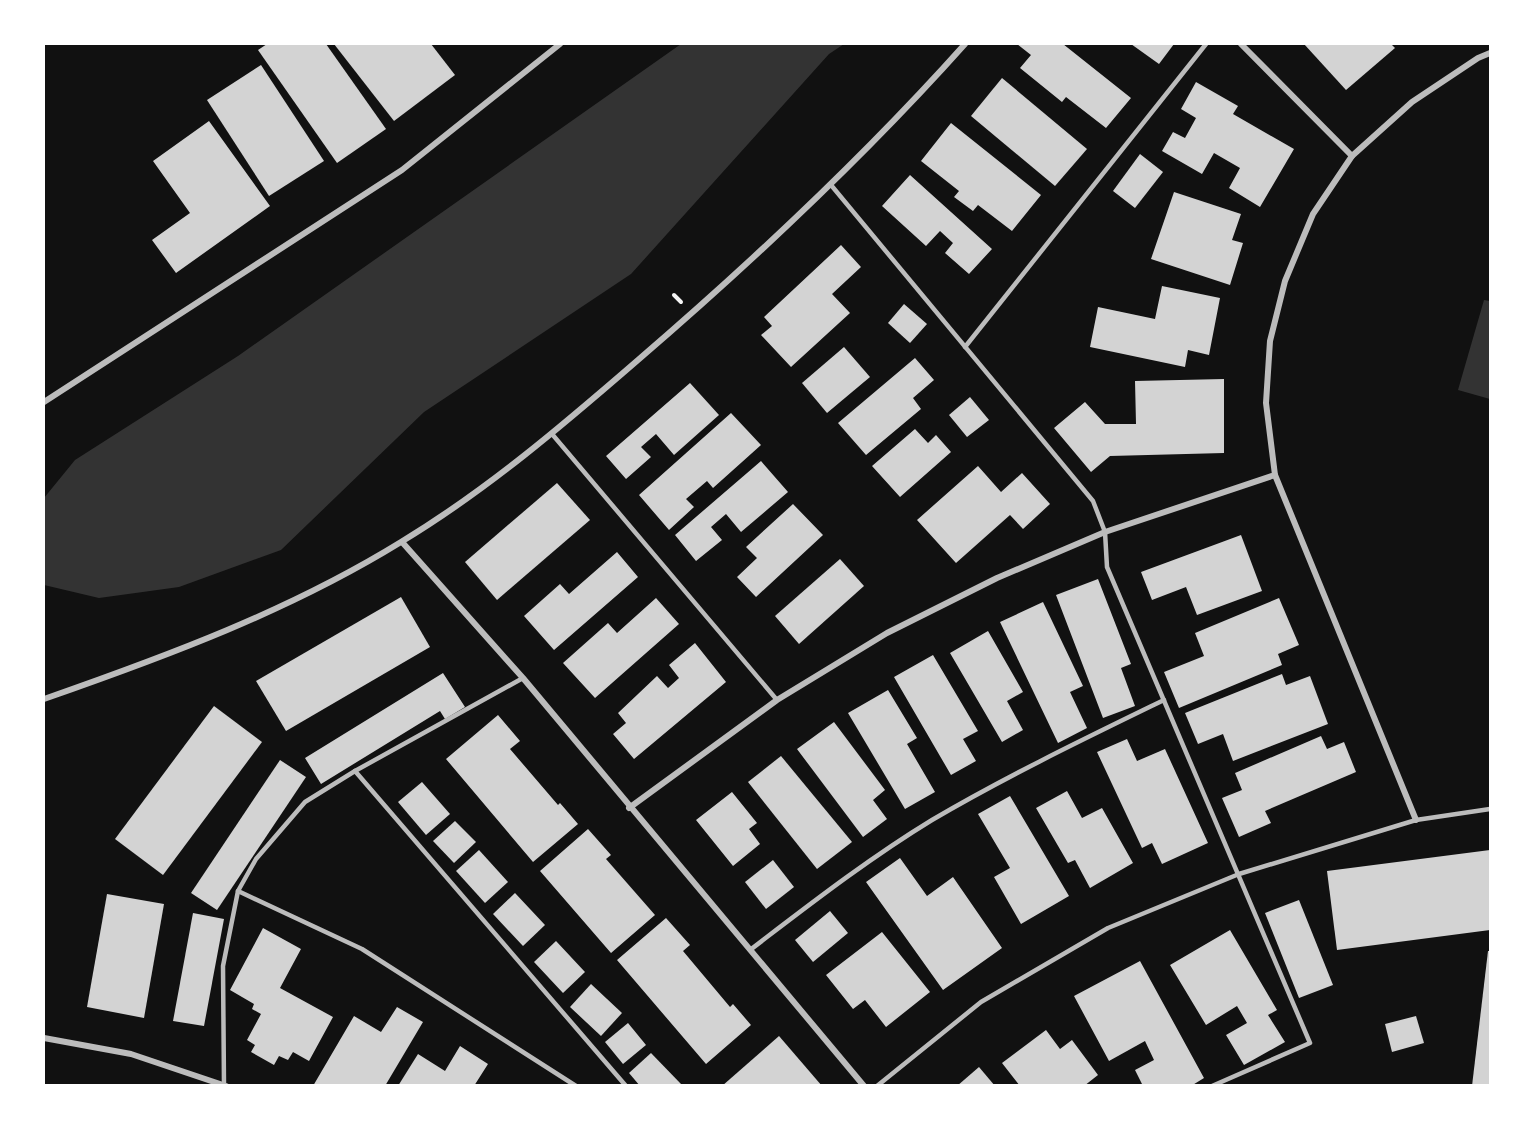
<svg xmlns="http://www.w3.org/2000/svg" width="1534" height="1129" font-family="'Nunito Sans',sans-serif">
  <style>
    .water { fill: #333 }
    .building { fill: #d3d3d3 }
    .lines { fill: none; stroke-linecap: round; stroke-linejoin: round }
    .path { stroke: #f5f5f5; stroke-width: 4 }
    .service { stroke: #bcbcbc; stroke-width: 4.5 }
    .minor { stroke: #bcbcbc; stroke-width: 6 }
  </style>
  <rect width="100%" height="100%" fill="#111"/>
  <g class="water">
    <polygon points="681,44 844,44 829,54 631,274 424,412 281,550 179,587 99,598 44,585 44,498 75,460 238,356"/>
    <polygon points="1484,300 1490,301 1490,399 1458,390"/>
  </g>
  <g class="building">
    <polygon points="267,44 326,44 386,129 337,163 258,50"/>
    <polygon points="334,44 431,44 455,75 394,121"/>
    <polygon points="1017,44 1063,44 1131,98 1106,128 1066,97 1062,102 1020,68 1031,55"/>
    <polygon points="1131,44 1174,44 1159,64"/>
    <polygon points="1304,44 1391,44 1395,48 1346,90"/>
    <polygon points="261,65 324,161 269,196 207,100"/>
    <polygon points="1002,78 1087,149 1055,186 971,116"/>
    <polygon points="1196,82 1238,106 1233,114 1294,149 1260,207 1229,188 1240,168 1214,153 1202,174 1162,151 1173,132 1185,138 1196,118 1181,109"/>
    <polygon points="209,121 270,206 176,273 152,240 190,213 153,161"/>
    <polygon points="951,123 1041,195 1012,231 978,205 973,211 954,197 959,191 921,161"/>
    <polygon points="1140,154 1163,172 1135,208 1113,191"/>
    <polygon points="910,175 992,249 969,274 945,253 953,243 940,231 926,246 882,206"/>
    <polygon points="1174,192 1241,214 1232,240 1243,243 1230,285 1151,259"/>
    <polygon points="841,245 861,267 832,294 850,313 791,367 761,335 772,326 764,317"/>
    <polygon points="1162,286 1220,298 1209,355 1188,350 1185,367 1090,347 1098,307 1155,319"/>
    <polygon points="904,304 927,324 910,343 888,323"/>
    <polygon points="844,347 870,377 827,413 802,383"/>
    <polygon points="915,358 934,380 913,398 921,409 866,455 838,423"/>
    <polygon points="1224,379 1224,453 1110,456 1091,472 1054,428 1085,402 1105,424 1136,424 1135,381"/>
    <polygon points="690,383 719,415 674,455 656,434 641,447 651,457 626,479 606,456"/>
    <polygon points="970,397 989,420 967,437 949,415"/>
    <polygon points="731,413 761,445 713,488 707,481 686,499 694,507 669,530 639,495"/>
    <polygon points="915,429 928,443 936,435 951,452 900,497 872,466"/>
    <polygon points="761,461 788,492 741,532 726,514 711,527 722,540 696,561 675,535"/>
    <polygon points="978,466 1001,492 1022,473 1050,504 1023,529 1010,515 956,563 917,520"/>
    <polygon points="557,483 590,520 497,600 465,562"/>
    <polygon points="793,504 823,535 756,597 737,577 757,558 746,547"/>
    <polygon points="1241,535 1262,591 1197,615 1186,587 1152,600 1141,572"/>
    <polygon points="617,552 638,577 554,650 524,616 560,584 569,594"/>
    <polygon points="840,559 864,586 799,644 775,616"/>
    <polygon points="1098,579 1131,664 1121,668 1135,706 1103,718 1056,595"/>
    <polygon points="401,597 430,647 286,731 256,681"/>
    <polygon points="656,598 679,624 595,698 563,663 608,623 617,633"/>
    <polygon points="1279,598 1299,645 1278,654 1282,665 1179,708 1164,672 1204,656 1195,633"/>
    <polygon points="1043,602 1083,686 1070,692 1087,728 1058,743 1000,622"/>
    <polygon points="988,631 1023,692 1007,701 1023,730 1002,742 950,653"/>
    <polygon points="695,643 726,682 634,759 613,734 626,723 618,713 657,676 668,688 679,678 669,665"/>
    <polygon points="933,655 978,731 963,739 976,761 951,775 894,677"/>
    <polygon points="443,673 465,707 445,719 440,711 321,784 305,758"/>
    <polygon points="1282,674 1286,685 1310,676 1328,724 1233,761 1223,734 1198,744 1185,713"/>
    <polygon points="888,690 917,738 907,744 935,792 905,809 848,713"/>
    <polygon points="214,706 262,742 163,875 115,839"/>
    <polygon points="498,715 520,741 510,749 558,805 560,803 578,824 533,862 446,759"/>
    <polygon points="834,722 885,790 873,800 887,819 863,837 797,749"/>
    <polygon points="1321,736 1327,749 1344,742 1356,772 1265,811 1271,823 1239,837 1222,798 1242,790 1235,773"/>
    <polygon points="1127,739 1137,761 1165,749 1208,843 1162,864 1152,843 1142,848 1097,752"/>
    <polygon points="781,756 852,842 817,869 748,782"/>
    <polygon points="280,760 306,777 217,910 191,893"/>
    <polygon points="422,782 450,814 426,835 398,802"/>
    <polygon points="1067,791 1082,818 1102,808 1133,863 1090,888 1075,860 1068,863 1036,808"/>
    <polygon points="732,792 757,823 749,829 760,844 733,866 696,820"/>
    <polygon points="1010,796 1069,896 1021,924 994,877 1010,868 978,814"/>
    <polygon points="455,821 476,842 454,863 433,841"/>
    <polygon points="588,829 611,855 606,859 655,915 611,953 540,871"/>
    <polygon points="479,850 508,882 485,903 456,871"/>
    <polygon points="1490,850 1490,930 1337,950 1327,871"/>
    <polygon points="900,858 927,896 953,877 1002,948 943,990 866,882"/>
    <polygon points="773,860 794,887 766,909 745,882"/>
    <polygon points="515,893 545,925 523,946 493,914"/>
    <polygon points="107,894 164,904 144,1018 87,1007"/>
    <polygon points="1299,900 1333,985 1299,998 1265,913"/>
    <polygon points="830,911 848,933 813,962 795,940"/>
    <polygon points="193,913 224,919 204,1026 173,1021"/>
    <polygon points="666,918 690,945 683,951 730,1007 733,1004 751,1025 706,1064 617,960"/>
    <polygon points="263,928 301,949 280,988 333,1017 309,1061 293,1052 288,1060 279,1056 274,1065 251,1052 255,1045 247,1040 261,1014 252,1009 254,1004 230,990"/>
    <polygon points="1230,930 1277,1010 1268,1015 1285,1042 1244,1065 1226,1035 1247,1023 1237,1006 1206,1025 1170,965"/>
    <polygon points="882,932 930,992 886,1027 865,1000 853,1009 826,975"/>
    <polygon points="556,941 585,972 563,993 534,962"/>
    <polygon points="1488,951 1490,951 1490,1086 1472,1086"/>
    <polygon points="1140,961 1204,1078 1191,1086 1143,1086 1135,1070 1154,1060 1145,1041 1109,1061 1074,996"/>
    <polygon points="591,984 622,1013 601,1036 570,1007"/>
    <polygon points="397,1007 423,1022 385,1086 313,1086 354,1016 381,1032"/>
    <polygon points="1416,1016 1424,1043 1392,1052 1385,1024"/>
    <polygon points="628,1023 646,1045 623,1064 605,1042"/>
    <polygon points="1046,1030 1060,1049 1072,1040 1098,1075 1084,1086 1020,1086 1002,1063"/>
    <polygon points="779,1036 822,1086 722,1086"/>
    <polygon points="460,1046 488,1064 474,1086 398,1086 418,1054 445,1071"/>
    <polygon points="651,1053 681,1084 679,1086 640,1086 629,1073"/>
    <polygon points="979,1067 995,1086 957,1086"/>
  </g>
  <g class="lines">
    <polyline class="path" points="674,295 681,302"/>
    <g class="service">
      <polyline points="831,185 1093,501 1105,532 1107,567 1310,1043 1212,1086"/>
      <polyline points="965,347 1206,44"/>
      <polyline points="552,434 777,700"/>
      <polyline points="355,771 626,1086"/>
      <polyline points="238,891 362,949 576,1086"/>
      <path d="M750,950C809,905 868,859 932,820C1007,776 1086,738 1164,700"/>
      <polyline points="224,1086 223,966 238,891 256,859 305,802 355,771 523,678"/>
      <polyline points="877,1086 981,1002 1108,928 1239,874 1416,820 1490,809"/>
    </g>
    <g class="minor">
      <polyline points="1241,44 1352,156"/>
      <polyline points="44,402 402,170 560,44"/>
      <polyline points="402,542 523,678 864,1086"/>
      <path d="M44,699C167,656 289,611 401,542C487,490 563,425 638,360C753,261 864,157 965,44"/>
      <polyline points="629,808 777,700 887,633 997,578 1105,532 1275,475"/>
      <polyline points="1416,820 1275,475 1266,403 1270,341 1285,281 1313,214 1352,156 1412,102 1478,58 1490,53"/>
      <polyline points="44,1038 131,1054 226,1086"/>
    </g>
  </g>
  <rect width="1534" height="1129" fill="none" stroke="#ffffff" stroke-width="90"/>
</svg>
